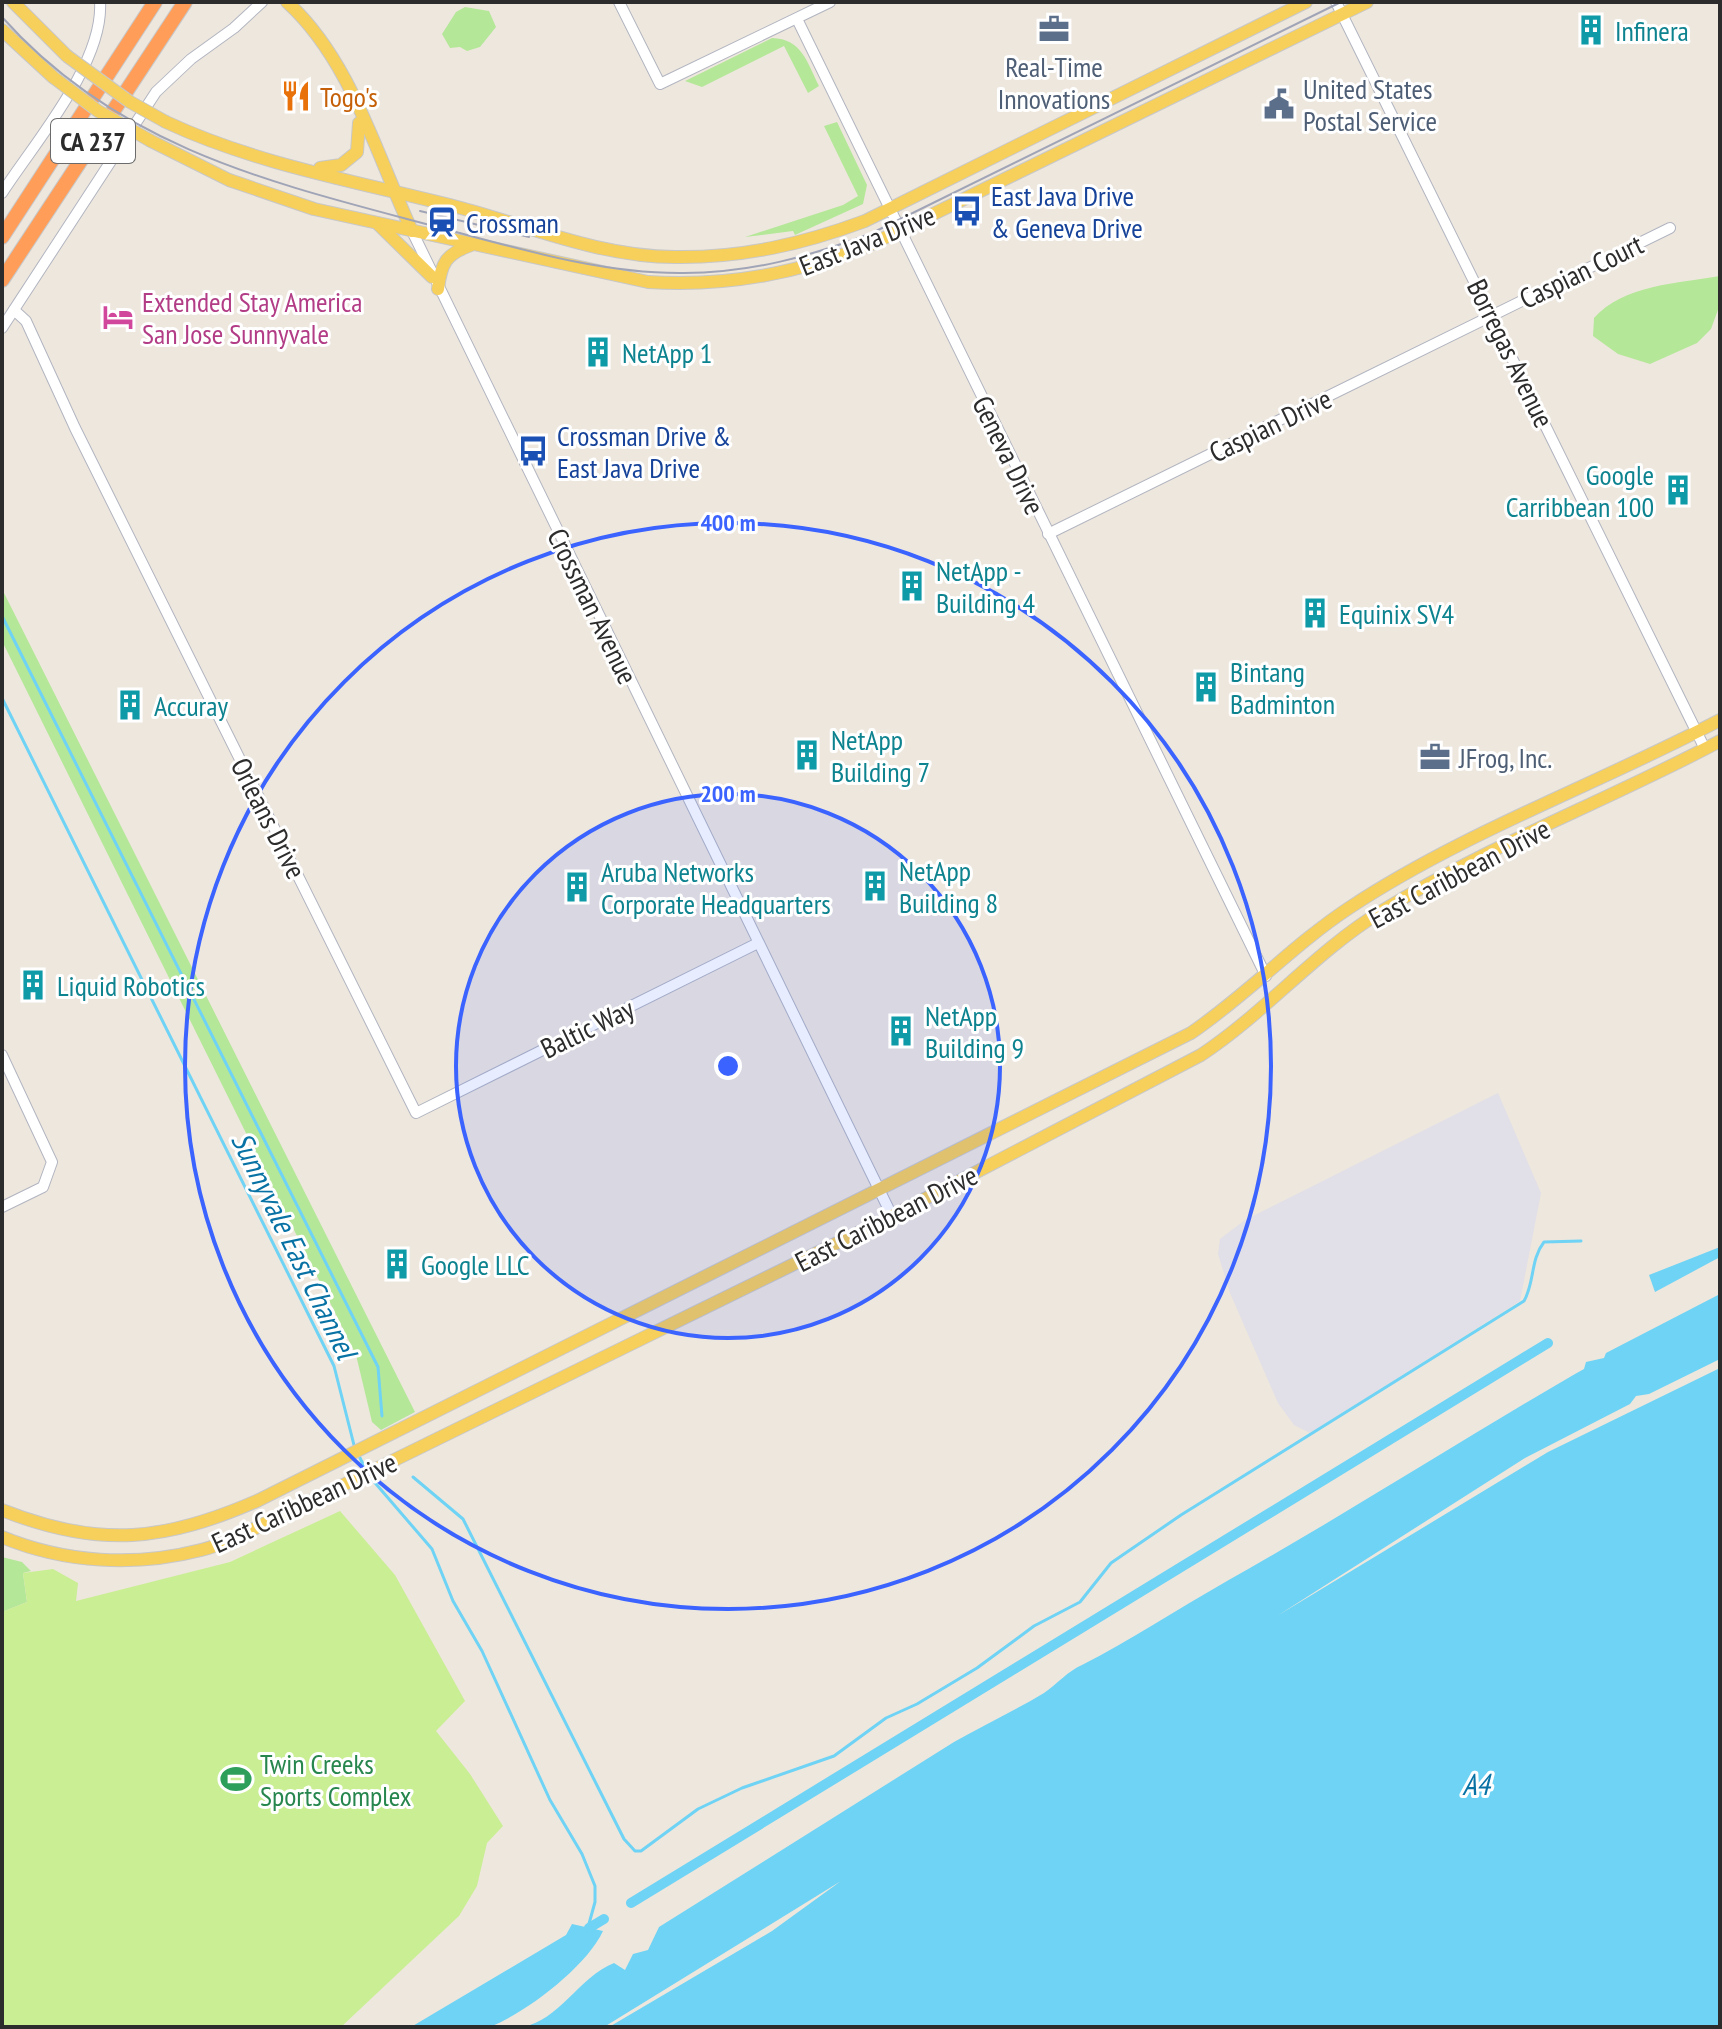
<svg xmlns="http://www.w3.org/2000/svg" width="1722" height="2029" font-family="'PT Sans Narrow',sans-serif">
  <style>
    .industrial { fill: #e1dfe7 }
    .green { fill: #b5e799 }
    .pitch { fill: #caee94 }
    .water { fill: #6ed3f4 }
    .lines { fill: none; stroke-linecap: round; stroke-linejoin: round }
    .stream { stroke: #6ed3f4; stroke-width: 3 }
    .canal { stroke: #6ed3f4; stroke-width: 10 }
    .minor-casing { stroke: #b2b5c0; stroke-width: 12 }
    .major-casing { stroke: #c8c8c8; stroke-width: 14 }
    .highway-casing { stroke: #c8c8c8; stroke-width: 16 }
    .minor { stroke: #fff; stroke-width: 10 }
    .major { stroke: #f7cf5b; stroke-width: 12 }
    .highway { stroke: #ff9d59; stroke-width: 14 }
    .tram { stroke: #a0a4b7; stroke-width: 2 }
    .major-bridge-casing { stroke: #c8c8c8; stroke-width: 14; stroke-linecap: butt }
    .major-bridge { stroke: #f7cf5b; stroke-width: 12 }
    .ring { fill: none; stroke: #3b63ff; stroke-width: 4 }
    .labels { text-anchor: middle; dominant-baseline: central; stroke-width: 6; stroke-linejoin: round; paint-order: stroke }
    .shield { fill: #fff; stroke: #6b6b6b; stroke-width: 2 }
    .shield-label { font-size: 26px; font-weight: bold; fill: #2c2c2c }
    .culture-label { font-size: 28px; fill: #0d838f; stroke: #fff; text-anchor: start }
    .service-label { font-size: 28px; fill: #4e5e75; stroke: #fff; text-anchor: start }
    .food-label { font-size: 28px; fill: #c56008; stroke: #fff; text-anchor: start }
    .transit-label { font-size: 28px; fill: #164399; stroke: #fff; text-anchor: start }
    .street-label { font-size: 28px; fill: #2c2c2c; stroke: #fff }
    .hotel-label { font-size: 28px; fill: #b23c85; stroke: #fff; text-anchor: start }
    .leisure-label { font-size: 28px; fill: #27864d; stroke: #fff; text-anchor: start }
    .water-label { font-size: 30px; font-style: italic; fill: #0872a5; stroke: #fff }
    .centre { fill: #3b63ff; stroke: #fff; stroke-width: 4 }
    .ring-label { font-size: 24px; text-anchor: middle; font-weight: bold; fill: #3b63ff; stroke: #fff; stroke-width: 6; stroke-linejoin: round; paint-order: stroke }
  </style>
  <rect width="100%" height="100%" fill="#eee7de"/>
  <polygon class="industrial" points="1498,1093 1541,1193 1520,1301 1310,1433 1294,1425 1278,1403 1230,1293 1218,1254 1220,1239 1245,1220"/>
  <g class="green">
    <polygon points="465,7 489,11 496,27 480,47 467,51 460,47 450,48 442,34 456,12"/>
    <path d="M772,38C802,39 807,62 819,86L808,93L784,46L702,87L685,81Z"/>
    <polygon points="837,122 867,185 863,204 795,235 793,231 745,237 843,205 858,196 824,126"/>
    <path d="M1720,276L1719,307L1711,329L1697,343L1650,364L1618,354L1593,336L1594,318C1623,285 1679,283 1720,276Z"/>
    <polygon points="2,589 415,1412 381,1430 372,1422 356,1355 2,641"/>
    <polygon points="2,1557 22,1562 31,1571 23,1573 27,1602 2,1612"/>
  </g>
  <polygon class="pitch" points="340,1511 395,1575 465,1701 436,1731 470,1774 503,1826 487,1843 477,1886 459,1916 341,2027 2,2027 2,1612 27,1602 23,1573 53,1569 78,1583 76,1601 230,1562"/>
  <g class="water">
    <polygon points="1720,1247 1720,1257 1655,1292 1649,1275"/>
    <path d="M1720,1294V1359L1649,1394L1636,1396L1630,1404L1525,1458L1277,1616L1548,1452L1720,1368V2027H609L772,1931L841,1881L604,2027H522C559,2021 579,1977 614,1963L625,1970L633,1954L648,1950L659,1927L954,1742C984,1725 1014,1711 1044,1693C1057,1684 1068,1671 1082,1665C1129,1641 1178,1609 1227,1581C1343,1516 1458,1442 1575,1374L1584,1369L1586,1362L1604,1358L1606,1353Z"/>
    <path d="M572,1924L603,1931C587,1966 527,2012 492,2026C475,2029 431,2027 411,2027L566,1935Z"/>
  </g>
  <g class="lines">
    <g class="stream">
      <polyline points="2,616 378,1367 382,1416"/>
      <polyline points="2,698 334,1366 355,1449"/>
      <polyline points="359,1456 366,1470"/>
      <polyline points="370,1477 432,1549 453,1601 482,1651 550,1800 582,1854 595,1886 595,1902 587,1931"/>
      <path d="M413,1477L463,1519L624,1839L635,1851H641L698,1809L742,1788L834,1756L886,1718L917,1704L977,1668L1034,1626L1080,1602L1111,1563L1181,1515L1524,1301C1535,1282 1530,1260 1544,1242L1581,1241"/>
    </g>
    <g class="canal">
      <polyline points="631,1903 1548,1343"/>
      <polyline points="589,1928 604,1919"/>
    </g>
    <g class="minor-casing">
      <g id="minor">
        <polyline points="619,2 660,84 830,2"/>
        <polyline points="1336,2 1705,749"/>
        <polyline points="797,19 1266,976"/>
        <path d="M2,193C35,142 104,63 100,2"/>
        <polyline points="412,231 892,1216"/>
        <polyline points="14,310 26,321 75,428 416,1113 758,943"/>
        <polyline points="2,328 156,92 191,59 234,28 262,2"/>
        <polyline points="1048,534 1670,228"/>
        <polyline points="2,1055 52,1162 43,1187 2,1207"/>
      </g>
    </g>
    <g class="major-casing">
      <g id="major">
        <polyline points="13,2 67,56"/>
        <path d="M287,2C351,60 376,154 412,231"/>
        <polyline points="2,30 53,77"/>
        <path d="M166,122C258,165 360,182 457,207C529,226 601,257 675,257C742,258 803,244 865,221L1306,2"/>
        <path d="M151,141L229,180L314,209L648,282C728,287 800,273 874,243L1367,2"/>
        <polyline points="320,168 341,165 357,152 359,123"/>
        <polyline points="378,224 432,277"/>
        <path d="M438,289C441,263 446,254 471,245"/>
        <path d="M2,1510C100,1549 166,1541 259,1500L1191,1033C1247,995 1293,945 1349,908C1464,832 1598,784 1720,720"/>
        <path d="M2,1537C65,1563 135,1567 201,1550C226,1544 251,1530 274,1519L892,1216L1201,1055C1266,1012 1316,951 1382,911C1489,845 1609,800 1720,741"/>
      </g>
    </g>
    <g class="highway-casing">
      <g id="highway">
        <polyline points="2,237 155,2"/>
        <polyline points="2,280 185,2"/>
      </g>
    </g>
    <use href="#minor" class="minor"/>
    <use href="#major" class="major"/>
    <use href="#highway" class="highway"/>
    <g class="tram">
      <path d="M2,17C120,150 277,184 441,228C520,249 602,274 684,273C751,273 811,256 872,233L1341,2"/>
      <polyline points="420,211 529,237"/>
    </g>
    <g class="major-bridge-casing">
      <g id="major-bridge">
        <polyline points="67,56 130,102 166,122"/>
        <polyline points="53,77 98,111 151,141"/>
      </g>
    </g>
    <use href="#major-bridge" class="major-bridge"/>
  </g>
  <circle cx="728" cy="1066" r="272" fill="#3b63ff" fill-opacity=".12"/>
  <g class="ring">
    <circle cx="728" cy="1066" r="272"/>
    <circle cx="728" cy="1066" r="543"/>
  </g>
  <defs>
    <g id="office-bare" transform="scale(2.4)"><path d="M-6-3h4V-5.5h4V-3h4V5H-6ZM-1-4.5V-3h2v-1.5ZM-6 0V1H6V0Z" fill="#5c6f8a" stroke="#fff" stroke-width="2.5" paint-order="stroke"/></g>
    <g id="building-bare" transform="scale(2.4)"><path d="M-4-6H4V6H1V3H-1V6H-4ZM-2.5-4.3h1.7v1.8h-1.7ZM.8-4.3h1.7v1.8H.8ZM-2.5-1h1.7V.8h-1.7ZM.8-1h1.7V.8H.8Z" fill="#0f9aa8" stroke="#fff" stroke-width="2.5" paint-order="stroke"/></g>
    <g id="restaurant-bare" transform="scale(2.4)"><path d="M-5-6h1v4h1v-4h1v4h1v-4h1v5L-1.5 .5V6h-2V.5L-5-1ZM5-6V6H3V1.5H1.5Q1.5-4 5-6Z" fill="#e8710a" stroke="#fff" stroke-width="2.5" paint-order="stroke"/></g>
    <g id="civic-bare" transform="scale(2.4)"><path d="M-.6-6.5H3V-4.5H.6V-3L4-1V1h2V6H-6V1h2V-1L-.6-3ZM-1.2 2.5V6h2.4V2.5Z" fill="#5c6f8a" stroke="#fff" stroke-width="2.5" paint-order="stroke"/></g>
    <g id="bus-bare" transform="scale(2.4)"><path d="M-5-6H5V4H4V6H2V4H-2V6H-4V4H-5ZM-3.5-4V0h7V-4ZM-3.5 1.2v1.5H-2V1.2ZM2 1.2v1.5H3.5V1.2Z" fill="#1a4fb4" stroke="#fff" stroke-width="2.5" paint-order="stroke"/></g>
    <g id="station-bare" transform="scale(2.4)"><path d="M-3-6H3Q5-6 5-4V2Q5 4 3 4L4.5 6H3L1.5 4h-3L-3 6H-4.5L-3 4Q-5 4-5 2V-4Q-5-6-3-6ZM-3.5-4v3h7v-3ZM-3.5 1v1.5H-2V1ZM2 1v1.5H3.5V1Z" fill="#1a4fb4" stroke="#fff" stroke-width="2.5" paint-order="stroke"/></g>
    <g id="hotel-bare" transform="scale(2.4)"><path d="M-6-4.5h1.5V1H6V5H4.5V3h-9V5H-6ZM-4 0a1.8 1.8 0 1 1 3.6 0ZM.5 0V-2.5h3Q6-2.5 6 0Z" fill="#d1479c" stroke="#fff" stroke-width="2.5" paint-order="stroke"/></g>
    <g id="stadium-bare" transform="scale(2.4)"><path d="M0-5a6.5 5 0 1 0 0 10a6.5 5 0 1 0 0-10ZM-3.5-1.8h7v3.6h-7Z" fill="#2e9e5b" stroke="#fff" stroke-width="2.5" paint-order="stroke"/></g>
  </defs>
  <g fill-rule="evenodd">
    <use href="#office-bare" x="1054" y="29"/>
    <use href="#building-bare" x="1591" y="30"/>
    <use href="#restaurant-bare" x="296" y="96"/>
    <use href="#civic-bare" x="1279" y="104"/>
    <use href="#bus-bare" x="967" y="211"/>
    <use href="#station-bare" x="442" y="222"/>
    <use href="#hotel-bare" x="118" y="317"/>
    <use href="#building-bare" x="598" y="352"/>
    <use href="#bus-bare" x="533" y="451"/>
    <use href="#building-bare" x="1678" y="490"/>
    <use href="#building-bare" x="912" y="586"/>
    <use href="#building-bare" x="1315" y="613"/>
    <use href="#building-bare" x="1206" y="687"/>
    <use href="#building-bare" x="130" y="705"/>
    <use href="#building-bare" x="807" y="755"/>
    <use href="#office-bare" x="1435" y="757"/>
    <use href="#building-bare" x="875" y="886"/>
    <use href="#building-bare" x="577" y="887"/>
    <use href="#building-bare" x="33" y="985"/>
    <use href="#building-bare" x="901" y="1031"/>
    <use href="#building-bare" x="397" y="1264"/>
    <use href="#stadium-bare" x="236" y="1779"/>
  </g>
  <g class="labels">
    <rect class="shield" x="51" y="119" width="84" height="44" rx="6"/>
    <g class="shield-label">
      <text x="93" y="141">CA 237</text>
    </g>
    <g class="culture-label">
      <text x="1615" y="30">Infinera</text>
      <text x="622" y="352">NetApp 1</text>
      <text x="1654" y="474" text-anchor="end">Google<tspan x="1654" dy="32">Carribbean 100</tspan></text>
      <text x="936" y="570">NetApp -<tspan x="936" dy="32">Building 4</tspan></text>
      <text x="1339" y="613">Equinix SV4</text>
      <text x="1230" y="671">Bintang<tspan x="1230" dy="32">Badminton</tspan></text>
      <text x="154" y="705">Accuray</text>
      <text x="831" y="739">NetApp<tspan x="831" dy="32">Building 7</tspan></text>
      <text x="899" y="870">NetApp<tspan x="899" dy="32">Building 8</tspan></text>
      <text x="601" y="871">Aruba Networks<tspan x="601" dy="32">Corporate Headquarters</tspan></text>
      <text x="57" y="985">Liquid Robotics</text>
      <text x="925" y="1015">NetApp<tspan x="925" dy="32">Building 9</tspan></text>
      <text x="421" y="1264">Google LLC</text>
    </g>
    <g class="service-label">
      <text x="1054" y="66" text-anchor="middle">Real-Time<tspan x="1054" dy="32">Innovations</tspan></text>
      <text x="1303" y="88">United States<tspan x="1303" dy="32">Postal Service</tspan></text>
      <text x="1459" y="757">JFrog, Inc.</text>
    </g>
    <g class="food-label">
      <text x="320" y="96">Togo's</text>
    </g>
    <g class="transit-label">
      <text x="991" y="195">East Java Drive<tspan x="991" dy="32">&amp; Geneva Drive</tspan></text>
      <text x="466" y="222">Crossman</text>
      <text x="557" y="435">Crossman Drive &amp;<tspan x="557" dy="32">East Java Drive</tspan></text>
    </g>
    <g class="street-label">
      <text transform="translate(867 240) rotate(-22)">East Java Drive</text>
      <text transform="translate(1581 271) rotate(-26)">Caspian Court</text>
      <text transform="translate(1511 353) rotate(64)">Borregas Avenue</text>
      <text transform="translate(1270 425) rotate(-26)">Caspian Drive</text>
      <text transform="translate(1009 455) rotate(64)">Geneva Drive</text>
      <text transform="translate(593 606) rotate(64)">Crossman Avenue</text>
      <text transform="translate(269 818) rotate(63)">Orleans Drive</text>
      <text transform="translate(1459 873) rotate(-28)">East Caribbean Drive</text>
      <text transform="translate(587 1028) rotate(-26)">Baltic Way</text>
      <text transform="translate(886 1218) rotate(-27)">East Caribbean Drive</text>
      <text transform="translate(304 1502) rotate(-25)">East Caribbean Drive</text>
    </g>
    <g class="hotel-label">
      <text x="142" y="301">Extended Stay America<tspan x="142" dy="32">San Jose Sunnyvale</tspan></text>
    </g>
    <g class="leisure-label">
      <text x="260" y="1763">Twin Creeks<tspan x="260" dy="32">Sports Complex</tspan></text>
    </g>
    <g class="water-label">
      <text transform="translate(295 1245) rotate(64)">Sunnyvale East Channel</text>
      <text x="1476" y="1783">A4</text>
    </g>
  </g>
  <circle cx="728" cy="1066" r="12" class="centre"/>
  <g class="ring-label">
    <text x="728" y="531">400 m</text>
    <text x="728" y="802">200 m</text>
  </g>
  <rect width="1722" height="2029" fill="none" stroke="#2c2c2c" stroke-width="8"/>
</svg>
